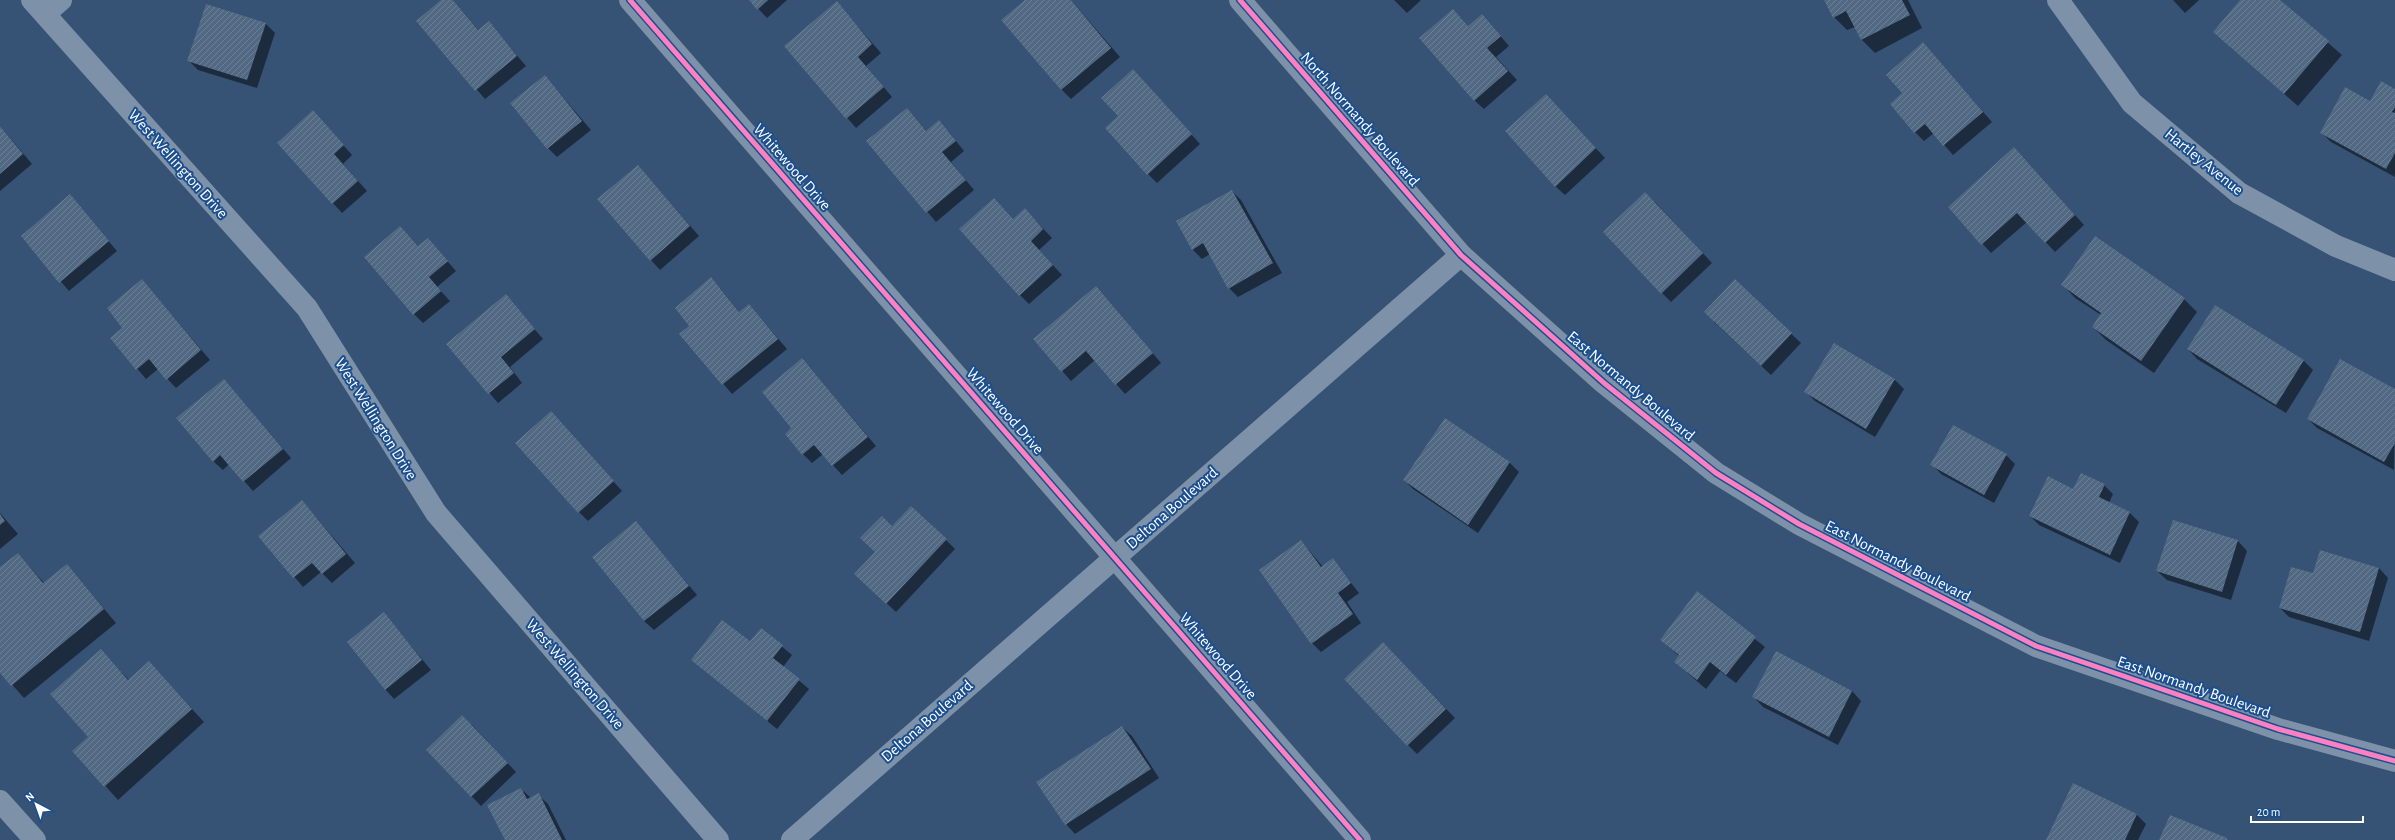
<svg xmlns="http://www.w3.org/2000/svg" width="2395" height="840" font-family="'Alegreya Sans',sans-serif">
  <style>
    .shadow { fill: #0007 }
    .building { fill: url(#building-hatch) }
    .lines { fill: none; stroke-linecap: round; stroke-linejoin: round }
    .minor { stroke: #7d92a8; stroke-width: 22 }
    .cycleway-casing { stroke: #1b4f8f; stroke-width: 8 }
    .cycleway { stroke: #ff80c0; stroke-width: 5 }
    .labels { text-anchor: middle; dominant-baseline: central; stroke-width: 4; stroke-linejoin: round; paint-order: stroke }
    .street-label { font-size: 16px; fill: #fff; stroke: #1b4f8f }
  </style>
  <defs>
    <pattern id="building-hatch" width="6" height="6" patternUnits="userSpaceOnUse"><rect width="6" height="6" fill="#526984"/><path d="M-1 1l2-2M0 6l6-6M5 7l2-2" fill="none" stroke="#6c8096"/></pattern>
  </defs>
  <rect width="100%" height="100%" fill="#365274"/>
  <g class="shadow">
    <polygon points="443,0 453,0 479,31 489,23 526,66 485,99 418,21"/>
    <polygon points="750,0 787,0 767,18"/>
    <polygon points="1026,0 1071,0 1120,57 1071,99 1061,89"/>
    <polygon points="1394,0 1421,0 1407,13"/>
    <polygon points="1825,0 1908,0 1922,28 1875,53 1862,40 1855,27 1847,30 1834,17"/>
    <polygon points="2173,0 2199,0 2185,13"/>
    <polygon points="2242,0 2279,0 2342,55 2298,106 2214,32"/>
    <polygon points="837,3 881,53 866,66 892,97 856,128 785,46"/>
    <polygon points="1453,10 1469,27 1491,25 1509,46 1496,57 1517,80 1484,109 1474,100"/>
    <polygon points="266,24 275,33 257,88 198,70 188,60"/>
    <polygon points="1923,44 1992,122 1953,155 1934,133 1924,141 1915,132 1903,93"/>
    <polygon points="545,76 591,130 557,157 548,148"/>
    <polygon points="1142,80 1200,144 1157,183 1148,174 1119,116"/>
    <polygon points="2395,90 2395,177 2331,142 2322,133 2370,102"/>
    <polygon points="1546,95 1605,158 1565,195 1555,186"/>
    <polygon points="907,109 927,132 948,131 964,151 951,162 974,190 936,222 868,142"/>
    <polygon points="322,121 352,155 343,164 367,191 342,213 278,143"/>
    <polygon points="0,126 32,164 0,191"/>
    <polygon points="2023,157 2084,225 2055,252 2027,222 1991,253 1949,207"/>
    <polygon points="638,166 699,236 660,270 651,260"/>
    <polygon points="1232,191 1241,200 1282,273 1238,297 1229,288 1210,254 1202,259 1193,250"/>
    <polygon points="70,196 117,251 69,291 22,236"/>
    <polygon points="1655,202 1712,263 1671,302 1662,293"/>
    <polygon points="1034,219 1052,238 1039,250 1062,275 1029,304 1020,295 1013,220"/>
    <polygon points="400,227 419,247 428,239 456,271 437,287 450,301 423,323 414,314"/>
    <polygon points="142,280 210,360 176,388 158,369 146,379 111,338 124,328"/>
    <polygon points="1735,281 1801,343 1771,375 1714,322"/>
    <polygon points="2062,284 2184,299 2197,312 2154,373 2106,340 2093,327 2101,315 2075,298"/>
    <polygon points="720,288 740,313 749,305 787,349 732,394 681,334 691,326"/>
    <polygon points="506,296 543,339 510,367 522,383 498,403 448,344"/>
    <polygon points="1105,297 1161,363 1125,394 1095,360 1071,381 1034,339"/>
    <polygon points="2215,306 2304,361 2313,370 2286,413 2197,359 2188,349"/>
    <polygon points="1834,344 1895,380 1904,389 1875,437 1815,401 1806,392"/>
    <polygon points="811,369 876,446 842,475 823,454 812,463 803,454 793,428"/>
    <polygon points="224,380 291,458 253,491 229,464 223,470 213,461"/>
    <polygon points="2395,390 2394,470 2317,428 2308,419"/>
    <polygon points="1445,420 1510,463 1519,472 1478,533 1413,489 1404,480"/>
    <polygon points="560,422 622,491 588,521 579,512"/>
    <polygon points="2006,455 2015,464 1994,503 1941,474 1932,464"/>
    <polygon points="2104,485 2113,494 2109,503 2130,513 2139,522 2120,563 2039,525 2030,516 2074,490"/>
    <polygon points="302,501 355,563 332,583 321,572 303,587 260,536"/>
    <polygon points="0,513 18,534 0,549"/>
    <polygon points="2173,521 2238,541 2247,551 2231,600 2167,580 2157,571"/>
    <polygon points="636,523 697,595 654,630 644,621"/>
    <polygon points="892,527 946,540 955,549 896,612 865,583 876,552"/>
    <polygon points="1301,541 1323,567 1333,560 1359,593 1347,602 1361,623 1321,652 1312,643"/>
    <polygon points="18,554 45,584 67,565 116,623 24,698 0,671 0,569"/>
    <polygon points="2379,568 2388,578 2369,641 2289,617 2280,608"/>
    <polygon points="1697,593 1765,647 1736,683 1720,671 1706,689 1675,662 1679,656 1661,640"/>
    <polygon points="384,614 431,670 394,699 385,689"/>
    <polygon points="761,629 792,655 783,667 809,689 777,729 692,660 750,642"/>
    <polygon points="101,651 129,680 149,662 204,722 118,800 74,751 90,737"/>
    <polygon points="1392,653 1455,718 1417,754 1408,745"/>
    <polygon points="1852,691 1861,701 1838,745 1763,707 1754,697"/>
    <polygon points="472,725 516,772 481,806 427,750"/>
    <polygon points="1122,727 1132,736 1159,778 1075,834 1066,824"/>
    <polygon points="2074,785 2137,815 2146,824 2138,840 2047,840"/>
    <polygon points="521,789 531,798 538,795 548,804 566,840 506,840"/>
  </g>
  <g class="building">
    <polygon points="441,0 453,0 478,30 489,21 517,56 475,91 416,21"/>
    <polygon points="749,0 768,0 757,10"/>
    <polygon points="1025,0 1071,0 1111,48 1061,90 1001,20"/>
    <polygon points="1824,0 1902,0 1910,15 1861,40 1846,11 1833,18"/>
    <polygon points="2240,0 2280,0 2329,41 2284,94 2213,32"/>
    <polygon points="837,1 872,44 858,57 884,87 846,119 784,46"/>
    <polygon points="206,4 266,23 247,80 187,61"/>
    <polygon points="1453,9 1468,26 1482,14 1501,36 1487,48 1508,71 1474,101 1419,38"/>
    <polygon points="1923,42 1983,112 1943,146 1925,124 1914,133 1890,104 1902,93 1886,75"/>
    <polygon points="1133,69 1192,134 1147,175 1105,128 1118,116 1101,98"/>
    <polygon points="545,75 582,121 547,149 510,103"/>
    <polygon points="2381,81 2395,89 2395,107 2392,112 2395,113 2395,153 2386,169 2320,133 2345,87 2370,101"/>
    <polygon points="1546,94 1596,148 1555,187 1505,131"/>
    <polygon points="907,108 926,131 939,120 956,141 942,152 966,180 926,213 866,141"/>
    <polygon points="313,110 344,145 334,154 358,181 332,204 277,143"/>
    <polygon points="0,126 23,154 0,174"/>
    <polygon points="2014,147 2075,215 2045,243 2017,213 1981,245 1948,207"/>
    <polygon points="638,165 690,226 650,261 597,199"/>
    <polygon points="1232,190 1273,263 1228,289 1203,243 1192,250 1176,221"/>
    <polygon points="1645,192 1703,253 1661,294 1603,232"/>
    <polygon points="70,194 109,241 59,283 21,236"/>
    <polygon points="994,198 1013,219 1025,208 1043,229 1031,241 1053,265 1019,296 959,229"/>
    <polygon points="400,226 418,246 428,238 448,261 429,277 441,291 413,315 364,257"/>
    <polygon points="2095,236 2185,298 2141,361 2092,327 2101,313 2061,285"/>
    <polygon points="711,277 739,312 749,304 778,339 722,385 679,334 689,326 675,308"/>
    <polygon points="142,279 201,350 166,380 149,359 136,370 110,338 122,328 107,308"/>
    <polygon points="1735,279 1792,333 1761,366 1704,312"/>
    <polygon points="1096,286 1153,353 1115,385 1086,351 1061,372 1033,339"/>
    <polygon points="506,294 535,329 501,357 514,373 488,394 446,344"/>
    <polygon points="2215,305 2304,360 2276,405 2187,349"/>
    <polygon points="1834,343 1895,379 1866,429 1804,392"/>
    <polygon points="802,358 868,437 832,466 814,445 802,455 785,434 791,428 762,392"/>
    <polygon points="2340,359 2395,389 2395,443 2384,462 2307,419"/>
    <polygon points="224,379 283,449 243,482 220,455 213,462 176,418"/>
    <polygon points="551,411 614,481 578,513 515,443"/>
    <polygon points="1445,418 1510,462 1468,525 1403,480"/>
    <polygon points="1953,425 2007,454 1984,495 1930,465"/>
    <polygon points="2081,473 2105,484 2099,497 2130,512 2110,555 2029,516 2048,476 2073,489"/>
    <polygon points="302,500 346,554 322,574 312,563 293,578 258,536"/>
    <polygon points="911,506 947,539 886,604 854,574 875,552 860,538 882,516 892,526"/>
    <polygon points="0,514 5,521 0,525"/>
    <polygon points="2173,520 2238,540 2222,592 2156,571"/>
    <polygon points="636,521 689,586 644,621 592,557"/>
    <polygon points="1301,540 1321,567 1333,558 1351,583 1338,593 1353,614 1311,644 1259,570"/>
    <polygon points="2320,550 2379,568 2360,632 2279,608 2291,567 2313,573"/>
    <polygon points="18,553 43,583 67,564 104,609 11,686 0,673 0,567"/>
    <polygon points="1697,591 1756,637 1726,675 1710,662 1697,680 1674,662 1679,655 1660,640"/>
    <polygon points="384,612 422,660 385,690 347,642"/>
    <polygon points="722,620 750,641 761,628 783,645 773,658 800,679 767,721 691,660"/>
    <polygon points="1383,642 1446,709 1407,746 1344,679"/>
    <polygon points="101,649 128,680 149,661 192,709 104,787 72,751 88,737 50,694"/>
    <polygon points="1776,651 1852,691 1829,737 1752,697"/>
    <polygon points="462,715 508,763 471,797 426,750"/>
    <polygon points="1122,726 1151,769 1065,825 1036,782"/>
    <polygon points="2073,783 2137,814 2125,840 2046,840"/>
    <polygon points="521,788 527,799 539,793 562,840 505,840 487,805"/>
    <polygon points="2170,815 2227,838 2227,840 2159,840"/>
  </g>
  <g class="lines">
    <g class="minor">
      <polyline points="32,0 307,308 436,513 718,840"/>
      <polyline points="630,0 1360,840"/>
      <polyline points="1240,0 1461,255 1604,383 1716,473 1799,524 2036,646 2278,729 2395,761"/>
      <polyline points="2058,0 2132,103 2239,193 2336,246 2395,270"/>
      <polyline points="45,14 61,0"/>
      <polyline points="0,801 35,840"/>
      <polyline points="792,840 1461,255"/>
    </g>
    <g class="cycleway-casing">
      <g id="cycleway">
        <polyline points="630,0 1360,840"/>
        <polyline points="1240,0 1461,255 1604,383 1716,473 1799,524 2036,646 2278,729 2395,761"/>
      </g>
    </g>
    <use href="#cycleway" class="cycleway"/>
  </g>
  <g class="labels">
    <g class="street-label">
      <text transform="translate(1360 119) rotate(49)">North Normandy Boulevard</text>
      <text transform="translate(2204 162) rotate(39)">Hartley Avenue</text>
      <text transform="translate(178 164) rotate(48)">West Wellington Drive</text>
      <text transform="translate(792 167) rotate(49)">Whitewood Drive</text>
      <text transform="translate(1631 386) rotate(40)">East Normandy Boulevard</text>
      <text transform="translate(1005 411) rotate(49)">Whitewood Drive</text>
      <text transform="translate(376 419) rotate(58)">West Wellington Drive</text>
      <text transform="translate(1172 508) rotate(-41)">Deltona Boulevard</text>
      <text transform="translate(1898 561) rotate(27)">East Normandy Boulevard</text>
      <text transform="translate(1218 656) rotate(49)">Whitewood Drive</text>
      <text transform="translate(575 674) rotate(49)">West Wellington Drive</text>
      <text transform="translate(2194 687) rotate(19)">East Normandy Boulevard</text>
      <text transform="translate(927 721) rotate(-41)">Deltona Boulevard</text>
    </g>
  </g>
  <g transform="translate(36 804) rotate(319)" stroke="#1b4f8f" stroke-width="3" paint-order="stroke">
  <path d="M0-3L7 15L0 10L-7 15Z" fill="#ffffff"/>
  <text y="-6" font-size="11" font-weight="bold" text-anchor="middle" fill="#ffffff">N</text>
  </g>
  <path d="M2251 816v6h112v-6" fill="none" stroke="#ffffff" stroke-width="2"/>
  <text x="2257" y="816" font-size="12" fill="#ffffff" stroke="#1b4f8f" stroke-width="3" paint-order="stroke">20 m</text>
</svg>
